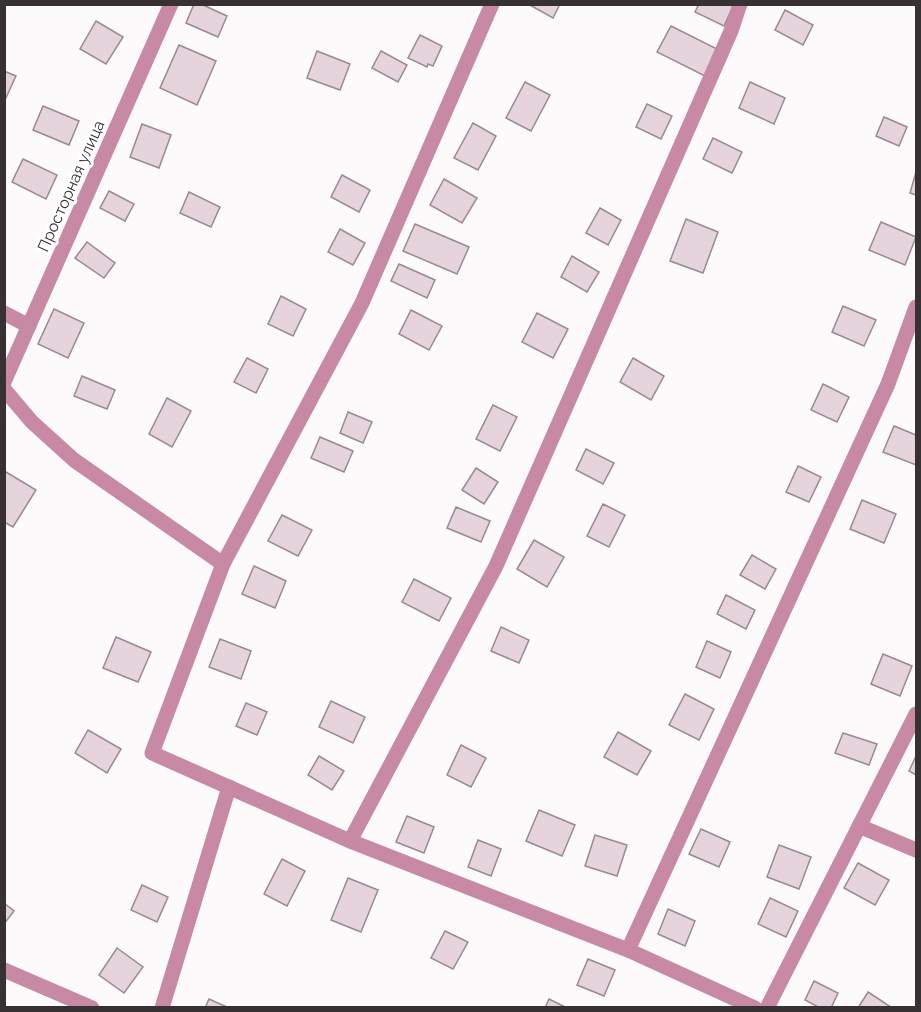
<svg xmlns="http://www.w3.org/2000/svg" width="921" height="1012" font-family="Raleway,sans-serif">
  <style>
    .building { fill: #e5d4db; stroke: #998a90; stroke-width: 1.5 }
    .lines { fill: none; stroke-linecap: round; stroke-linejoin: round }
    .minor { stroke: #c889a5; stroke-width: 15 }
    .labels { text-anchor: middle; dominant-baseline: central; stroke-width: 6; stroke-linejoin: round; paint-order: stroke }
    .street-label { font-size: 16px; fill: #373133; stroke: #fff }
  </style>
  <rect width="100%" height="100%" fill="#fdfafb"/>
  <g class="building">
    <polygon points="194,4 201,4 227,16 218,37 186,23"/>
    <polygon points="528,4 560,4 553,18"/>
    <polygon points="699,4 734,4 724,26 695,12"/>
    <polygon points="785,10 813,25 803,45 775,30"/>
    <polygon points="96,21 123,37 106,64 80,49"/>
    <polygon points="671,26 719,50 705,76 657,52"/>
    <polygon points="420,35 442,46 433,66 428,64 427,67 408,58"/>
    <polygon points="179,45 216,61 197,105 160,88"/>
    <polygon points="317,51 350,64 340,90 307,78"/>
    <polygon points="381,51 407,65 398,82 372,68"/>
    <polygon points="4,71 16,76 5,100 4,99"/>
    <polygon points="525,82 550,95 531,131 506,118"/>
    <polygon points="750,82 785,98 774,124 739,108"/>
    <polygon points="647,104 672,116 661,139 636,127"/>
    <polygon points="43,106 79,121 69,145 33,130"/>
    <polygon points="884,117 907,127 899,146 876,136"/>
    <polygon points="473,123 496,136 478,170 454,158"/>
    <polygon points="142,124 171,135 159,168 130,157"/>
    <polygon points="713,138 742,152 732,173 703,159"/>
    <polygon points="23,159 57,175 46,199 12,182"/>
    <polygon points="916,172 916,195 910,193"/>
    <polygon points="342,175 370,190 359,212 331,197"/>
    <polygon points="444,179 477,198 462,223 430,205"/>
    <polygon points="109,191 134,204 125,221 100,208"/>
    <polygon points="189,192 220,207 211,227 180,213"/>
    <polygon points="600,208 621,220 608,245 586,233"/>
    <polygon points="686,219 718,232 703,273 670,261"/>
    <polygon points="881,222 916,237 905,265 869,250"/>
    <polygon points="415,224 469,247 457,274 403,251"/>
    <polygon points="340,229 365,243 353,265 328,252"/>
    <polygon points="87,242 115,263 104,278 75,258"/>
    <polygon points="572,256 599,272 587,292 561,277"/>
    <polygon points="399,264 435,280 427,298 391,281"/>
    <polygon points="281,296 306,309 293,336 268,324"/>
    <polygon points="843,306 876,320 864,346 832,332"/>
    <polygon points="54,309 84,323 68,358 38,344"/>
    <polygon points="411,310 442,326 429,350 399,334"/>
    <polygon points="537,313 568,329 553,358 522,342"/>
    <polygon points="247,358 268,369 256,393 234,382"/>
    <polygon points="633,358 664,376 651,400 620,382"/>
    <polygon points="82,376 115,390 107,409 74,396"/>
    <polygon points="823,384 849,397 837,422 811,410"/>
    <polygon points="167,398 191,411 172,447 149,434"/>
    <polygon points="493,405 517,417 500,451 476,439"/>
    <polygon points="348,412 372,422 363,443 340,433"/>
    <polygon points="894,426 916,435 916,465 883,452"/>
    <polygon points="320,437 353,451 344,472 311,458"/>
    <polygon points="586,449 614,463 603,484 576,470"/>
    <polygon points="798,466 821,477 809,502 786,492"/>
    <polygon points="476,468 498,482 484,504 462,490"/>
    <polygon points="6,472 36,490 13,527 4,522 4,475"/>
    <polygon points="862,500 896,514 884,543 850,529"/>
    <polygon points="603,504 625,515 609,547 587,536"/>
    <polygon points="456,507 490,521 481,542 447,528"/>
    <polygon points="282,515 312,530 298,556 268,541"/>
    <polygon points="534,540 564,557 547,587 517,569"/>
    <polygon points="752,555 776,569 765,589 740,575"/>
    <polygon points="254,566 286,581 275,608 242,594"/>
    <polygon points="414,579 451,598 439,621 402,602"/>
    <polygon points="726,595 755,610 746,629 717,614"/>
    <polygon points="501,627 529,640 519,663 491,651"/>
    <polygon points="116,637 151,652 138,682 103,668"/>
    <polygon points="220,639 251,651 241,679 209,667"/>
    <polygon points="707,641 731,652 720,678 696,667"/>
    <polygon points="883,654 912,666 900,696 871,684"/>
    <polygon points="685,694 714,709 699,740 669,725"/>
    <polygon points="331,701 365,717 353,743 319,727"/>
    <polygon points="246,703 267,712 257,735 236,726"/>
    <polygon points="88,730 121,749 107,773 75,753"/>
    <polygon points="618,732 651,751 637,775 604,757"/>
    <polygon points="843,733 877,744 869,765 835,753"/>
    <polygon points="461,745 486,758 471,787 447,775"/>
    <polygon points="319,756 344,771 332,790 308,775"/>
    <polygon points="916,756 916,775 909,771"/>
    <polygon points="539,810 575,825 562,856 526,841"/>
    <polygon points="407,816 434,827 424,853 396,842"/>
    <polygon points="701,829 730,842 719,867 689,854"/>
    <polygon points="595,835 627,845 617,876 585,866"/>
    <polygon points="478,840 501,849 491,876 468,867"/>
    <polygon points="779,845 811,857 799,889 767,877"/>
    <polygon points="282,859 305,871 287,906 264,894"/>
    <polygon points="858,863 889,880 875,905 844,888"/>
    <polygon points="348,878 378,890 361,932 331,920"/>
    <polygon points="142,885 168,897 157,922 131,910"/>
    <polygon points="770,898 798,911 786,937 758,924"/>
    <polygon points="4,903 14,911 4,924"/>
    <polygon points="668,909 695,921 685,946 658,934"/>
    <polygon points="445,931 468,942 453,969 431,958"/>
    <polygon points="117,948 143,967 124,993 99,975"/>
    <polygon points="588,959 615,970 604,996 577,985"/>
    <polygon points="814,981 838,993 831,1008 820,1008 805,1000"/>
    <polygon points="868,992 891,1007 890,1008 858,1008"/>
    <polygon points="209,999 229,1008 205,1008"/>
    <polygon points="549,999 567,1008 545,1008"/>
  </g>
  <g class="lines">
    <g class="minor">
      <polyline points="492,4 362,303 223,564 152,753 350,841 628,950 755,1008"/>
      <polyline points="4,313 29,326"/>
      <polyline points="4,382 171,4"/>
      <polyline points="4,389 32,422 74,460 223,564"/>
      <polyline points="859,826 916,850"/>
      <polyline points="350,841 496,566 731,31 740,4"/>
      <polyline points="628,950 888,384 916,307"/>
      <polyline points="4,970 92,1008"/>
      <polyline points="162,1008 229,787"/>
      <polyline points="767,1008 916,714"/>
    </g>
  </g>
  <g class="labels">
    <g class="street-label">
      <text transform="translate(71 186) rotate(-66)">Просторная улица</text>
    </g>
  </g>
  <rect width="921" height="1012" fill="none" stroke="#373133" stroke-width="12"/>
</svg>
